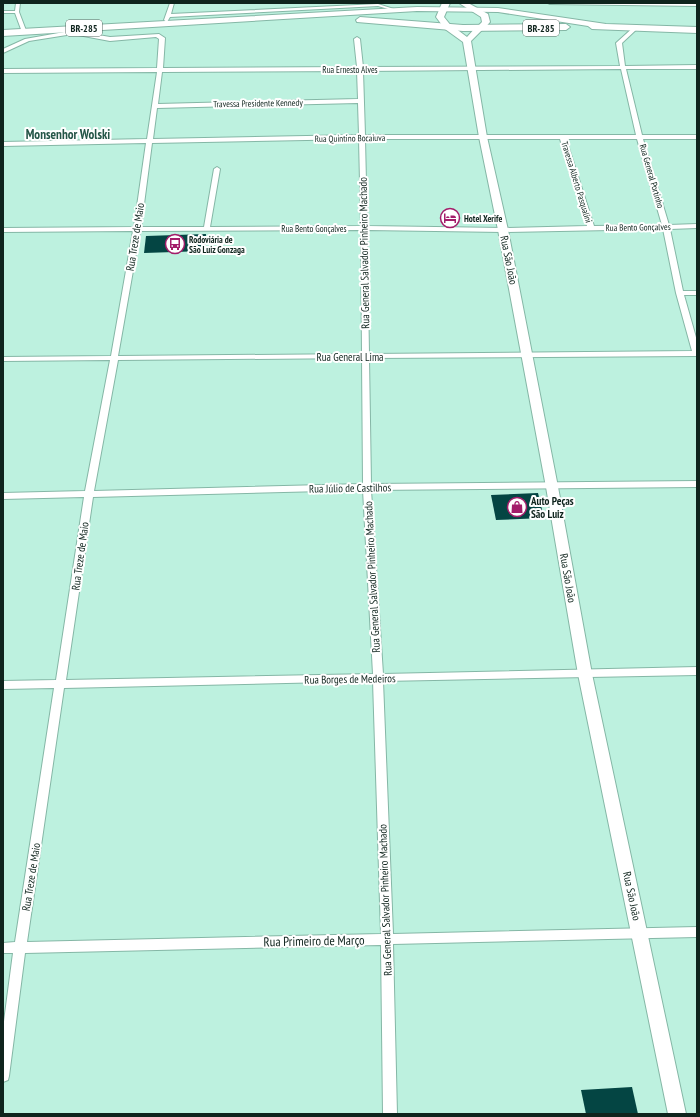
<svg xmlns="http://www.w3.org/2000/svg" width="700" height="1117" font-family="'PT Sans Narrow',sans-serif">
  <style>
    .building { fill: #044543 }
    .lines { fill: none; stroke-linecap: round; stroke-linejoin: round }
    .minor-casing { stroke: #85b7a6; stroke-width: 2 }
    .secondary-casing { stroke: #85b7a6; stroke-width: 2 }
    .primary-casing { stroke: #85b7a6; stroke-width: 2 }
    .trunk-casing { stroke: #85b7a6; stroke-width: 2 }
    .minor { fill: #fff; fill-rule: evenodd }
    .secondary { fill: #fff; fill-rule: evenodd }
    .primary { fill: #fff; fill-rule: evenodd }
    .trunk { fill: #fff; fill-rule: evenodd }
    .labels { text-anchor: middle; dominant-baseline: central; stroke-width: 4; stroke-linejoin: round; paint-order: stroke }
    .far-street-label { font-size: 9px; fill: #0f241d; stroke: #fff }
    .far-poi-label { font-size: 9px; font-weight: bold; fill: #0f241d; stroke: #fff; text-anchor: start }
    .shield { fill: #fff; stroke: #576661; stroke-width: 1 }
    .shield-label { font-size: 10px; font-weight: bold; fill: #0f241d }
    .street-label { font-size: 11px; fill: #0f241d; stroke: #fff }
    .poi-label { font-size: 11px; font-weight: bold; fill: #0f241d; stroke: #fff; text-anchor: start }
    .far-district-label { font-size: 13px; font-weight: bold; fill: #245547; stroke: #fff }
    .near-street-label { font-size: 13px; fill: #0f241d; stroke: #fff }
  </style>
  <rect width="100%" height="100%" fill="#bdf1df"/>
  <g class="building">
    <polygon points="206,234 205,251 144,253 146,236"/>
    <polygon points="538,493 544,518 496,520 491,495"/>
    <polygon points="632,1087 638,1114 586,1114 581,1090"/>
  </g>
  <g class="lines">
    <g class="minor-casing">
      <g id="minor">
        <polygon points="16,3 20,3 19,12 27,33 22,32 15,13 3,13 3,11 15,11"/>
        <polygon points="170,3 174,3 171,14 378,4 397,10 395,11 378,6 170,17 167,22 164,20"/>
        <polygon points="548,3 697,4 697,6 550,4"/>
        <path d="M636,25L638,26V28L622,43L625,66L697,65V69H626L642,135H697V139H643L669,225L697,224V228L670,229L683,291H697V295H684L697,341V356L369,358L371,484L697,481V487L371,490L383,674L697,667V675L383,681L393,934L697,927V937L393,944L397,1114H383L381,945L25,953L9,1076L8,1080L3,1082V1029L13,953H3V943L15,942L54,688L3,689V681L56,680L84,497L3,499V493L85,491L110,360L3,361V357L111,356L133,231L3,232V228L134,227L146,143L3,146V142L147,139L157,72L3,73V69L157,68L159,39L156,37L110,41L73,34L29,41L3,53V49L25,39L70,31L69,29L72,27L75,31L110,37L159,34L165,38L163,68L357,67L354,39L357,37L360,39L363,67L620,66L616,43ZM621,69L636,135H365L363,71ZM357,71L358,99L158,104L162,72ZM358,103L359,135L153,139L157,108ZM359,139L361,226L210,227L220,169L217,167L214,169L204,227H141L152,143ZM365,139H560L587,226L503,228L367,226ZM566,139H637L662,225L594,226ZM663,229L676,293L692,351L369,354L367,230L503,232ZM361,230L362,354L118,356L140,231ZM362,358L363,484L94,491L118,360ZM363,490L373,674L66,680L93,497ZM373,681L381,934L27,942L64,688Z"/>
      </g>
    </g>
    <g class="secondary-casing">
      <polygon id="secondary" points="445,25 451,25 467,37 477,26 484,28 471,41 487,137 508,230 558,487 592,674 686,1114 668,1114 578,674 546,487 498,230 479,137 463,42 445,29"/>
    </g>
    <g class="primary-casing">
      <g id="primary">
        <polygon points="442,3 450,3 444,17 452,27 451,29 445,29 436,17"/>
        <polygon points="459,3 468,3 488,14 490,22 483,30 477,30 476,28 482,22 481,17"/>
      </g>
    </g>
    <g class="trunk-casing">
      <g id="trunk">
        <polygon points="417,7 498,8 606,24 697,27 697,33 592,29 588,26 498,12 417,11 3,36 3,30"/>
        <polygon points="360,17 463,25 566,24 570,27 566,30 463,31 357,22 356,20"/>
      </g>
    </g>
    <use href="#minor" class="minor"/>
    <use href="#secondary" class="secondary"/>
    <use href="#primary" class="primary"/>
    <use href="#trunk" class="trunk"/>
  </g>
  <defs>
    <g id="hotel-ring" transform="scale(1)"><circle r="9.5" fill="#fff" stroke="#a31d6a" stroke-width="1.5"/><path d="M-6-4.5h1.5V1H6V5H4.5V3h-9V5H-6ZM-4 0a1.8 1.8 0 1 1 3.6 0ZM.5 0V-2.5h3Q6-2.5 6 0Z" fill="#a31d6a"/></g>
    <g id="bus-ring" transform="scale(1)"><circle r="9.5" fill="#fff" stroke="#a31d6a" stroke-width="1.5"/><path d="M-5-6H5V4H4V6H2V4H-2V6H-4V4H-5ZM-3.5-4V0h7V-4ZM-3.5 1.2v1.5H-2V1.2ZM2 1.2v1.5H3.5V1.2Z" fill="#a31d6a"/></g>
    <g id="shop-ring" transform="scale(1)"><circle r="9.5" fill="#fff" stroke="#a31d6a" stroke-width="1.5"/><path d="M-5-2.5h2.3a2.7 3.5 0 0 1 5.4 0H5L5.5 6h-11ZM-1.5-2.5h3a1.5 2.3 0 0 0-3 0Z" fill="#a31d6a"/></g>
  </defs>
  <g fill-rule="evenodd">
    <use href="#hotel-ring" x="450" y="218"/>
    <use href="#bus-ring" x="175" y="244"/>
    <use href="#shop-ring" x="517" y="507"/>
  </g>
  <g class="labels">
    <g class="far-street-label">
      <text x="350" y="69">Rua Ernesto Alves</text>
      <text transform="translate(258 103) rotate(-1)">Travessa Presidente Kennedy</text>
      <text transform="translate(350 138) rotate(-1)">Rua Quintino Bocaiuva</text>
      <text transform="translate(652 176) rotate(74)">Rua General Portinho</text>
      <text transform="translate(577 182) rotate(73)">Travessa Alberto Pasqualini</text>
      <text transform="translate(638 227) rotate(-1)">Rua Bento Gonçalves</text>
      <text x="314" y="228">Rua Bento Gonçalves</text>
    </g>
    <g class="far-poi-label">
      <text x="464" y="218">Hotel Xerife</text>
      <text x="189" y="239">Rodoviária de<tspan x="189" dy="10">São Luiz Gonzaga</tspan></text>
    </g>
    <g class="shield">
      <rect x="66" y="20" width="36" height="16" rx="3"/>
      <rect x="523" y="20" width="36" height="16" rx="3"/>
    </g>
    <g class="shield-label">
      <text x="84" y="28">BR-285</text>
      <text x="541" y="28">BR-285</text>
    </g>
    <g class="street-label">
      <text transform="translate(135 237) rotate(-81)">Rua Treze de Maio</text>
      <text transform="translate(364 253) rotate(-91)">Rua General Salvador Pinheiro Machado</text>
      <text transform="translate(509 260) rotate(79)">Rua São João</text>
      <text x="350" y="357">Rua General Lima</text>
      <text transform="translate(350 488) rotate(-1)">Rua Júlio de Castilhos</text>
      <text transform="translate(80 556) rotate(-82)">Rua Treze de Maio</text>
      <text transform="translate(372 577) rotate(-93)">Rua General Salvador Pinheiro Machado</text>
      <text transform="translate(568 578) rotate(80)">Rua São João</text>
      <text transform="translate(350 679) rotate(-1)">Rua Borges de Medeiros</text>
      <text transform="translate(31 877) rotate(-81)">Rua Treze de Maio</text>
      <text transform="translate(632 896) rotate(78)">Rua São João</text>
      <text transform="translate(385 900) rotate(-92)">Rua General Salvador Pinheiro Machado</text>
    </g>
    <g class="poi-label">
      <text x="531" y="501">Auto Peças<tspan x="531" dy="13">São Luiz</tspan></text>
    </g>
    <g class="far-district-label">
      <text x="68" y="134">Monsenhor Wolski</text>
    </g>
    <g class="near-street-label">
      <text transform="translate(314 941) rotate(-1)">Rua Primeiro de Março</text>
    </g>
  </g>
  <rect width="700" height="1117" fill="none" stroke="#0f241d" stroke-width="8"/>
</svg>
